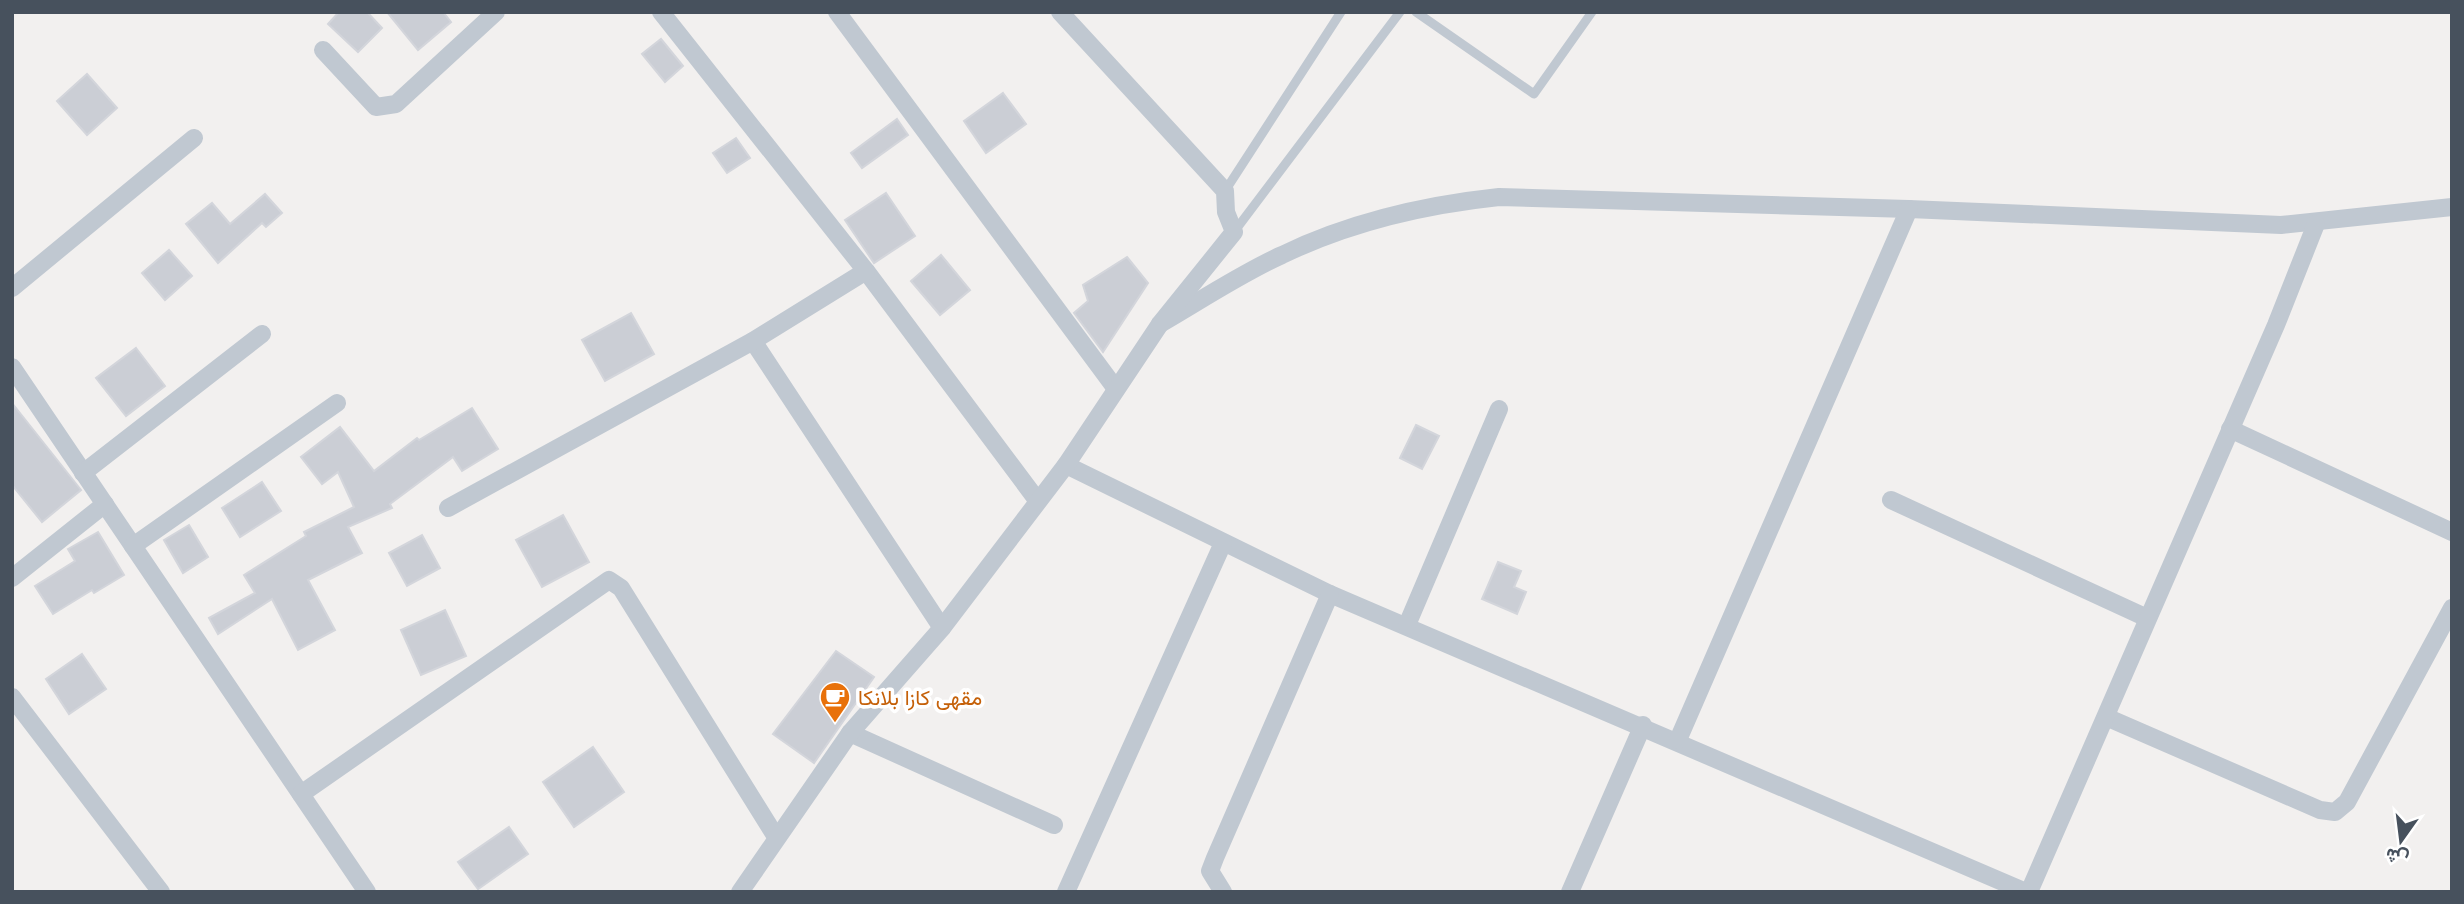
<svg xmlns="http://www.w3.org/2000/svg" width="2464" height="904" font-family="Poppins,Vazirmatn,sans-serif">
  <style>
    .building { fill: #cbced5; stroke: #d3d5db; stroke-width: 2 }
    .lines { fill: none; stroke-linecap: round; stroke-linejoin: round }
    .lane { stroke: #c0c8d1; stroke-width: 9 }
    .street { stroke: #c0c8d1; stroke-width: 18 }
    .labels { text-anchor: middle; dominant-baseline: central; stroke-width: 7; stroke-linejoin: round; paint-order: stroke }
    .food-label { font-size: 21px; fill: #c56008; stroke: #fff; text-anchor: start }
  </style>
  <rect width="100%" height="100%" fill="#f2f0ef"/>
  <g class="building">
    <polygon points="339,12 367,12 382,28 358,52 328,24"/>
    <polygon points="387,12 443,12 451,22 418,50"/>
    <polygon points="661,39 683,66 665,82 642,54"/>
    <polygon points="87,74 117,108 87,135 57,101"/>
    <polygon points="1003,93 1026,124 986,153 964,121"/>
    <polygon points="897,119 908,135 862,168 851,153"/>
    <polygon points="736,138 750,158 727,173 713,153"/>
    <polygon points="886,193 915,236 874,263 845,220"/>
    <polygon points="265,194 282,213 266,227 262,223 218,263 186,224 212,203 230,224"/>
    <polygon points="169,250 192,276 165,300 142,273"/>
    <polygon points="941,255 970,290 940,315 911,281"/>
    <polygon points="1127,257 1148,283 1103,352 1074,313 1088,301 1083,285"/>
    <polygon points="631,313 654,354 605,381 582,340"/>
    <polygon points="136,348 165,386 126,416 96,378"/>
    <polygon points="12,403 81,490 42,522 12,485"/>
    <polygon points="472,408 498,449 462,471 453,457 390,504 392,508 348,527 362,553 308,580 335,630 298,650 272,599 218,634 209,618 255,593 244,575 306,536 304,532 354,507 338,472 322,484 301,457 340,427 374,471 417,438 419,440"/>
    <polygon points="1416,425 1439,436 1422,469 1400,458"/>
    <polygon points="262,482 281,511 240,537 222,508"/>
    <polygon points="563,515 589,562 542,587 516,540"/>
    <polygon points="189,525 208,557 183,573 164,540"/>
    <polygon points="98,532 124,575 94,593 92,590 53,614 35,586 75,561 68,549"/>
    <polygon points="422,535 440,568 407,586 389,553"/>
    <polygon points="1498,562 1521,571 1514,587 1526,592 1517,614 1482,599"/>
    <polygon points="445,610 466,656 421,675 401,630"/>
    <polygon points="836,651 874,677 814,763 773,734"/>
    <polygon points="82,654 106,689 69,714 46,679"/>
    <polygon points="593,747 624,792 574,827 543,782"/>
    <polygon points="509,827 528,854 478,889 458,862"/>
  </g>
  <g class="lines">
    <g class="lane">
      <polyline points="1416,12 1534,94 1592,12"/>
      <polyline points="1225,191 1341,12"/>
      <polyline points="1234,232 1400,12"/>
    </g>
    <g class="street">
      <polyline points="661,12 866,271 1037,500"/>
      <polyline points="837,12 1116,389"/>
      <polyline points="323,50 376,107 396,104 496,12"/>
      <polyline points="12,288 194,138"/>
      <path d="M1160,324C1200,301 1240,274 1282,255C1350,222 1424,205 1499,197L1909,209L2281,225L2452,207"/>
      <polyline points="753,341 942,628"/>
      <polyline points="12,367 367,892"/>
      <polyline points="2230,429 2452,532"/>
      <polyline points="1066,465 1330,594 2026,892"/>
      <polyline points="83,473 262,334"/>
      <polyline points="1891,500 2147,618"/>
      <polyline points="448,508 753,341 866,271"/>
      <polyline points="133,546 337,403"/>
      <polyline points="12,578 105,504"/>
      <polyline points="1407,625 1499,409"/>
      <polyline points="12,697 161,892"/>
      <polyline points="2106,717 2320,810 2335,812 2347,802 2452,608"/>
      <polyline points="850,733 1054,825"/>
      <polyline points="1678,740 1909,209"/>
      <polyline points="301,794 609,580 621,588 776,837"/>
      <polyline points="740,892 850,733 942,628 1066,465 1160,324 1234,232 1226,212 1225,191 1060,12"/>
      <polyline points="1066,892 1223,543"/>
      <polyline points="1223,892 1210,871 1215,858 1330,594"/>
      <polyline points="1570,892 1643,725"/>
      <polyline points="2029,892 2276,325 2316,224"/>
    </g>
  </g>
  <defs>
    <g id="cafe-pin" transform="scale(1.575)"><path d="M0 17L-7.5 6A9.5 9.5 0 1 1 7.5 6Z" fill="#e8710a" stroke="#fff"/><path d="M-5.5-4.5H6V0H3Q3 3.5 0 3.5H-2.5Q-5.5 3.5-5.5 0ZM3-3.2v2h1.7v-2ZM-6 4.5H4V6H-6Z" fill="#fff"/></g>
  </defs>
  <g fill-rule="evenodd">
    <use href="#cafe-pin" x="835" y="697"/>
  </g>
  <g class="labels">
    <g class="food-label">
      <text x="858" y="697">مقهى كازا بلانكا</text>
    </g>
  </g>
  <rect width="2464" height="904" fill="none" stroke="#47515d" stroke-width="28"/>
  <g transform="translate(2401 841) rotate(194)" stroke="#ffffff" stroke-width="5" paint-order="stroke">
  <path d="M0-5L12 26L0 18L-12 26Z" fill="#47515d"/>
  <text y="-10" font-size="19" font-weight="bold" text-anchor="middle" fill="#47515d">ش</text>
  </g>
</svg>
